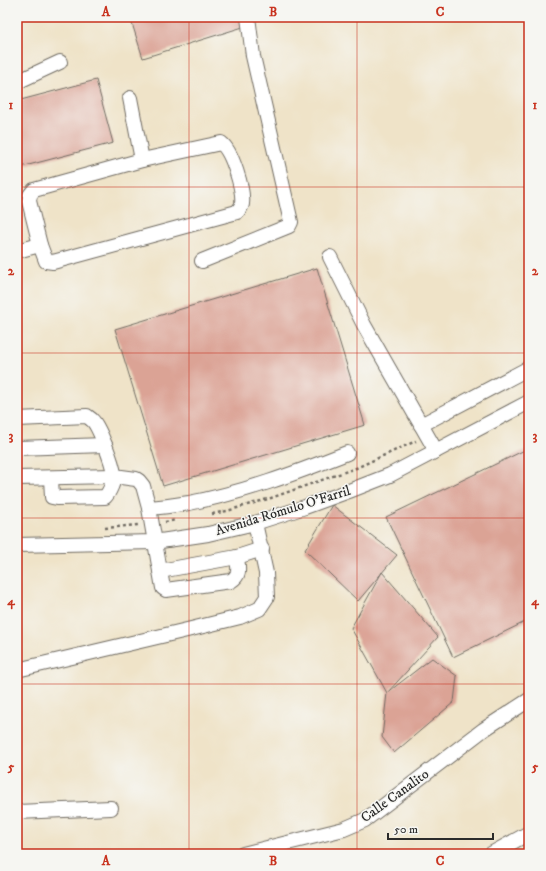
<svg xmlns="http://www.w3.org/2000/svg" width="546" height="871" font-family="'IM FELL DW Pica',serif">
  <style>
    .building { fill: #dba395 }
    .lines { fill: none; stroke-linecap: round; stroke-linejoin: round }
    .minor-casing { stroke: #706b62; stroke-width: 16 }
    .path { stroke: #706b62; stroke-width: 2.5; stroke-dasharray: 3 3; stroke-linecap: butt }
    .minor { stroke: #fff; stroke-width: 14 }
    .grid { fill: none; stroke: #c8321e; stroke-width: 1; stroke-opacity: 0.55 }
    .labels { text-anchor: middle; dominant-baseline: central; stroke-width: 3; stroke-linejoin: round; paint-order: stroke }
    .street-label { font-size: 14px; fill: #2b2b2b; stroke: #f6f6f2 }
    .neatline { fill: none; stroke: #c8321e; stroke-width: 1.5 }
    .grid-label { font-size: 13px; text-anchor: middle; font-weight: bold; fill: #c8321e }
  </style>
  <rect width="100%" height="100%" fill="#f6f6f2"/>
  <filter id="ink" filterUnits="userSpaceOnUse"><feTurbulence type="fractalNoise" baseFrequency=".025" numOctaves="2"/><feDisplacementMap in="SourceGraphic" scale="8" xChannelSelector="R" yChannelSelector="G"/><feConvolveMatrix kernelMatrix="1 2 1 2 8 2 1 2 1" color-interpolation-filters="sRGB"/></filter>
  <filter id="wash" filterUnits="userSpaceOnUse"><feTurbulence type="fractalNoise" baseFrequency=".012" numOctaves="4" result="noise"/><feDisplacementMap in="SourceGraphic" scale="16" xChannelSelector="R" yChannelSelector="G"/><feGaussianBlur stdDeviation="0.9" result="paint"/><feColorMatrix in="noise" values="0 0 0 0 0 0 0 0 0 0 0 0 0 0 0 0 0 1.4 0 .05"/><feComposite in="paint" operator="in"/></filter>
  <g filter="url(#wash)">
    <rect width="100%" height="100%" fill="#efe3c8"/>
    <g id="blocks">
      <g class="building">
        <polygon points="130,17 240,17 243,27 143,58"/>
        <polygon points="96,80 113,143 17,168 17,101"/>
        <polygon points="317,268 365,425 163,486 115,329"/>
        <polygon points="529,448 529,620 453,657 386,517"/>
        <polygon points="332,505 397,555 358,601 305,550"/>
        <polygon points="382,572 438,637 387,693 432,658 457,676 454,702 394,753 382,737 387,693 351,628"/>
      </g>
    </g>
  </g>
  <g filter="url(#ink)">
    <use href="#blocks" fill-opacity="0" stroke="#706b62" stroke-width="1"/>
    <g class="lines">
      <g class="minor-casing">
        <g id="minor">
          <polyline points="17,82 60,62"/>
          <polyline points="130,98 142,160"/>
          <path d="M221,143C232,151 244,190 242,204C242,207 239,209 237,212L53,262L46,261L40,245L29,201L30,195L34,190L142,160Z"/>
          <polyline points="17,251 40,245"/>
          <polyline points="330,257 364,325 436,451"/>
          <polyline points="202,261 289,226 291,222 253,56 248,17"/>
          <path d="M17,419L87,416C88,417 91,419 92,420C99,426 113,464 114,474C115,480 109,493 105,497L57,498L52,497L51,478"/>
          <polyline points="421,425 529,368"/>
          <polyline points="17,448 105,445"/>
          <path d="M17,478L114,476L136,479L139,481L143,486L149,508L160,571L163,588L166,590L231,581C241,575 238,568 237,557"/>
          <path d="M149,508C162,507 176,505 189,503C243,493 296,473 347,453"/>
          <polyline points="17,545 154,542 208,534 255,523 305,507 349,491 390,475 529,402"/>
          <polyline points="160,571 237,557 262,549"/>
          <polyline points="17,670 187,630 240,617 259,609 267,597 266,573 255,523"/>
          <polyline points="17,812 111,808"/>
          <polyline points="243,854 344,829 365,820 483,730 529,700"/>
          <polyline points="491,854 529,833"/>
        </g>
      </g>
      <g class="path">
        <polyline points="212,514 227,511 271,498 356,468 416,441"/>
        <polyline points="165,522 176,520"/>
        <polyline points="105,528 138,525"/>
      </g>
      <use href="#minor" class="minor"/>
    </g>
  </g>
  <path class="grid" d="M189,17V854M357,17V854M17,187H529M17,353H529M17,518H529M17,684H529"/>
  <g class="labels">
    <g class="street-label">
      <text transform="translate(283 511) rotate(-17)">Avenida Rómulo O'Farril</text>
      <text transform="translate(395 796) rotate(-36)">Calle Canalito</text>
    </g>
  </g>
  <rect width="546" height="871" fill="none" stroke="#f6f6f2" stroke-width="44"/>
  <path d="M388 833v6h105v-6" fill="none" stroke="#2b2b2b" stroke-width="2"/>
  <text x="394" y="833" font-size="12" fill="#2b2b2b" stroke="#f6f6f2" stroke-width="3" paint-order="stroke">50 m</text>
  <rect x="22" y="22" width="502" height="827" class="neatline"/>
  <g class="grid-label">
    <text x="106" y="16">A</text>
    <text x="273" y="16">B</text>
    <text x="440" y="16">C</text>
    <text x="11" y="109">1</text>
    <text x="535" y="109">1</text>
    <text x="11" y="275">2</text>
    <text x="535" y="275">2</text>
    <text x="11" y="440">3</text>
    <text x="535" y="440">3</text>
    <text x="11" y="605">4</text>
    <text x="535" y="605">4</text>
    <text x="11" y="771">5</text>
    <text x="535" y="771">5</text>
    <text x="106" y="865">A</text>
    <text x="273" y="865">B</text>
    <text x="440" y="865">C</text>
  </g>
</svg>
